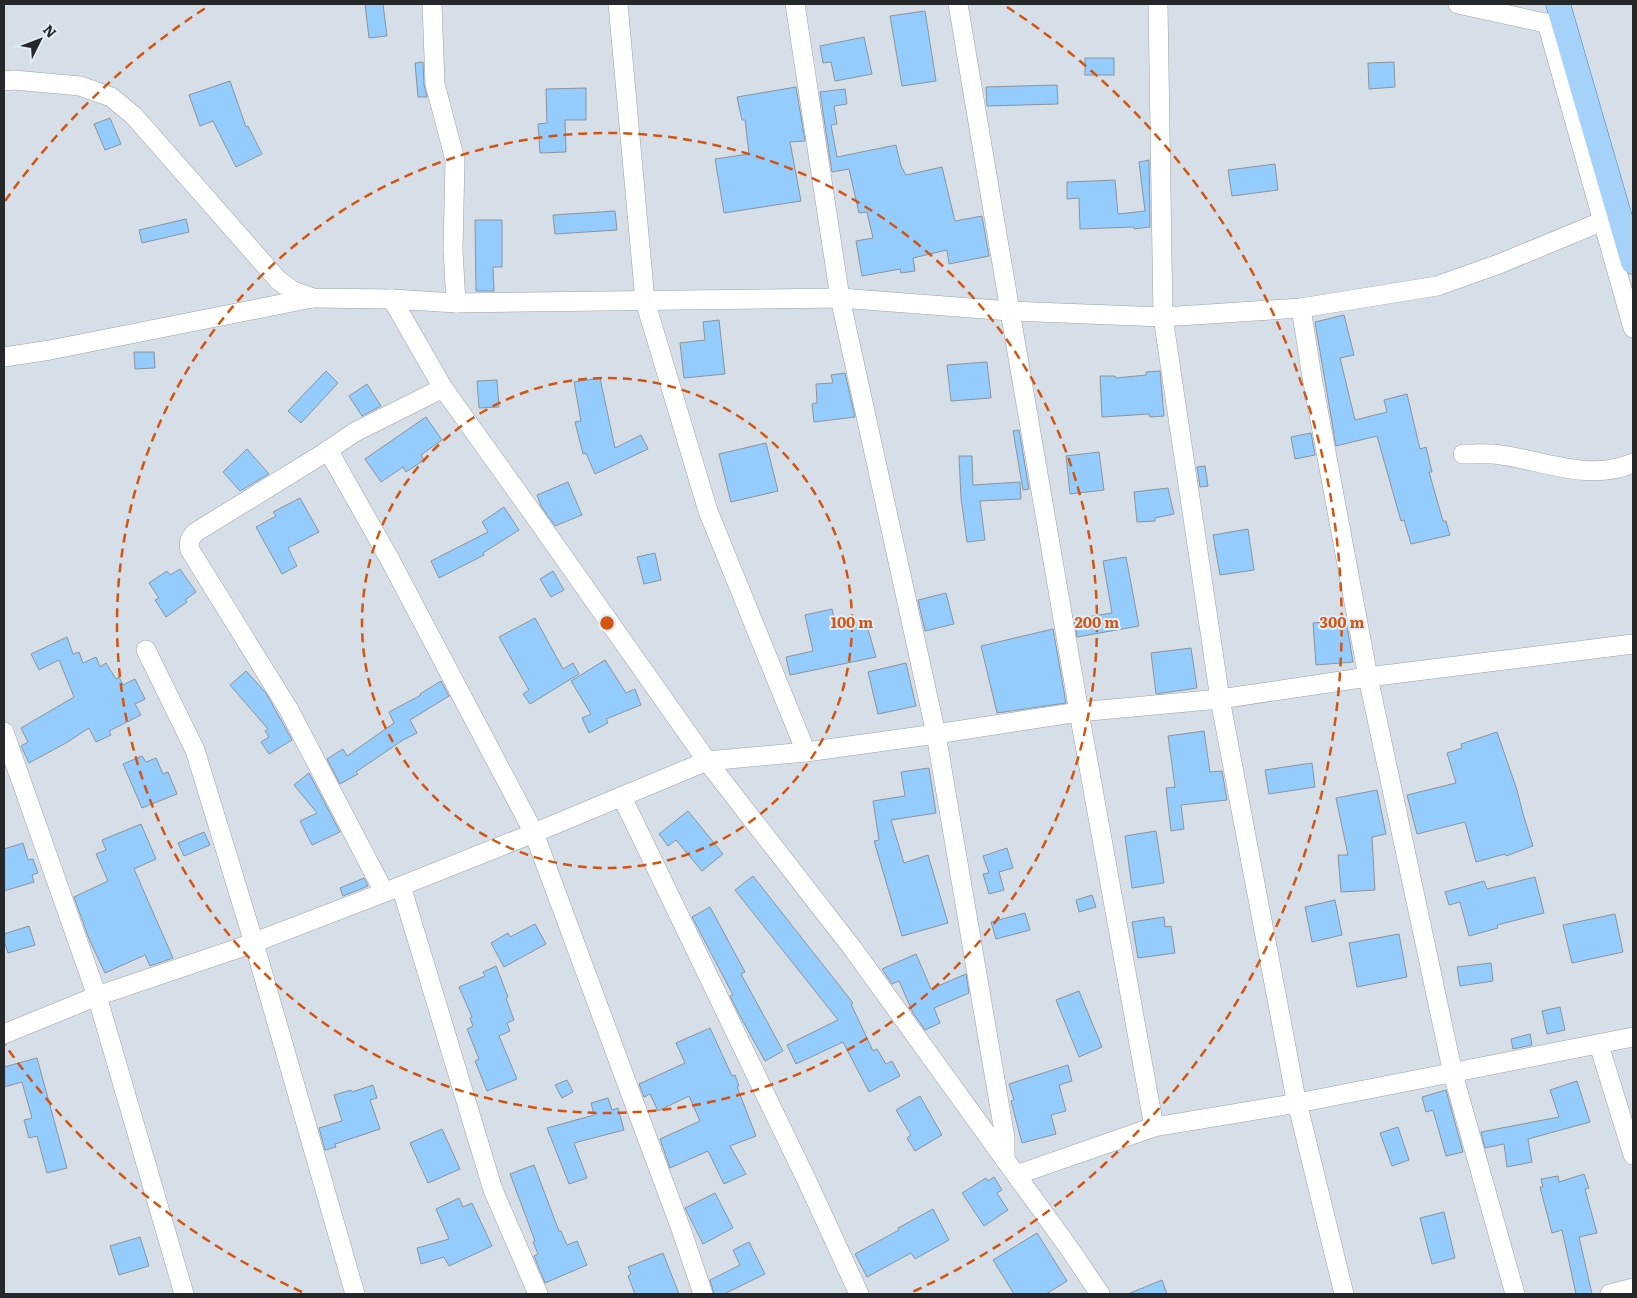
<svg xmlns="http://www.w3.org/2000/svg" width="1637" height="1298" font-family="Literata,serif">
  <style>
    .building { fill: #94ccfd; stroke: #8b949b }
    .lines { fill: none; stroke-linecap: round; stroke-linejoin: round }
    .minor-casing { stroke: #99a1a9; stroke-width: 20 }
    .major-casing { stroke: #5083ae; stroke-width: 25 }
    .minor { stroke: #fff; stroke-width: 19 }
    .major { stroke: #a4d2f9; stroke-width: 24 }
    .ring { fill: none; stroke: #d4540f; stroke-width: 2.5; stroke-dasharray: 9 6 }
    .centre { fill: #d4540f; stroke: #e3edf5; stroke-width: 2.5 }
    .ring-label { font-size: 15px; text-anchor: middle; font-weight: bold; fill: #d4540f; stroke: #e3edf5; stroke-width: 4; stroke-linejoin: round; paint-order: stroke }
  </style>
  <rect width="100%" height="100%" fill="#d6dfe8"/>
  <g class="building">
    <polygon points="365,4 383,4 387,36 369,38"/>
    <polygon points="925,11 936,81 902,86 890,16"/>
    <polygon points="864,37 872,74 835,81 831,62 823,63 820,46"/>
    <rect x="1085" y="58" width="29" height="17"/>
    <polygon points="423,62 424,85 427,97 418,97 415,63"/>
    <polygon points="1394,62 1395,87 1369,89 1368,63"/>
    <polygon points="230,81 246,127 248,126 262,154 236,167 213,121 200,126 189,95"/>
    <polygon points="1057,85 1058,104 987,106 986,87"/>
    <polygon points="796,87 805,141 790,142 801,201 724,213 715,159 749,154 745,120 742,120 737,97"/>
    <polygon points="586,88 586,120 565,120 566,152 540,153 538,124 547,123 546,89"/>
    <polygon points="845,89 847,104 834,106 837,124 831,125 837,157 896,145 901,166 906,175 942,167 955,221 982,216 989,256 949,264 947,250 913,258 915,271 901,273 900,269 862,276 856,241 873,238 867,212 859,213 849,169 832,172 820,92"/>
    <polygon points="110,118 121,144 105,150 94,124"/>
    <polygon points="1149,160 1150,227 1134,229 1134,227 1080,229 1079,198 1067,199 1067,182 1115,180 1118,214 1145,211 1139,162"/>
    <polygon points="1275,164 1278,190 1232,196 1228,170"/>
    <polygon points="615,211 617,230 555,234 553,215"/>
    <polygon points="186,219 189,232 142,243 139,230"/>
    <polygon points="475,220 502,220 502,267 493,267 494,291 476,291"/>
    <polygon points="1344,315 1354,355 1340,358 1355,420 1387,412 1384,400 1407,394 1420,449 1426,447 1432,472 1429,472 1443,521 1446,521 1450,535 1411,544 1404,520 1401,521 1377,436 1336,446 1315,322"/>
    <polygon points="719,320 725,374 684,378 680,343 705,340 703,322"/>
    <polygon points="134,352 154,352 155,368 135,369"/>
    <polygon points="987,362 991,398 951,401 947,365"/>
    <polygon points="326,371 338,383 301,423 288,411"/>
    <polygon points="1160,371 1164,416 1150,417 1149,414 1102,417 1100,376 1115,376 1116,378 1146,375 1146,372"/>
    <polygon points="845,373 855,417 814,422 812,404 817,403 816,384 833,383 831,375"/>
    <polygon points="600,378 615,448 641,435 648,449 595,474 586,453 583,454 575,422 581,421 574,382"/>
    <polygon points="497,380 499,407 479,408 477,381"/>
    <polygon points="367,384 381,406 362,416 349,396"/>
    <polygon points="426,417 442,440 421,455 424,460 406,472 403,467 381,482 365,459"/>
    <polygon points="1019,430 1029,489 1023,490 1013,431"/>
    <polygon points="1311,433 1315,455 1295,459 1291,437"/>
    <polygon points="766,443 778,491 731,502 719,454"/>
    <polygon points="247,449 269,474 240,491 223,472"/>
    <polygon points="1099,452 1104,490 1070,494 1066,456"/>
    <polygon points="959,456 972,456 973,485 1020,482 1021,499 980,501 985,540 967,542 961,498"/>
    <polygon points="1205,466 1208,486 1200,487 1197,467"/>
    <polygon points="568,482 582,515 555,526 541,506 537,495"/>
    <polygon points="1168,488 1174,514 1155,518 1155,521 1137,522 1134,492"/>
    <polygon points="300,498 319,532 288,548 297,566 282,574 256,527 276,516 273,512"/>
    <polygon points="504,507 519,530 483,553 484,555 439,578 431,561 488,532 482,522"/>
    <polygon points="1248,529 1254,570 1220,575 1213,535"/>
    <polygon points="655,553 661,580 644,584 637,557"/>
    <polygon points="1126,557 1139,626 1077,637 1074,619 1112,613 1103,561"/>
    <polygon points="180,569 196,592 185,600 187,602 166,617 155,600 159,598 149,583 167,571 170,575"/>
    <polygon points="553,571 564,590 551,597 540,579"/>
    <polygon points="946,593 954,624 925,631 918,600"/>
    <polygon points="832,609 836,627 865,619 876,657 790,675 786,657 813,651 805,615"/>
    <polygon points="535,618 563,669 573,663 579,674 530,704 523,694 529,690 499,637"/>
    <polygon points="1346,620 1353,662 1316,665 1313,623"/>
    <polygon points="1053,629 1066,703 997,713 981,646"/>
    <polygon points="67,637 73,654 79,652 83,663 96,657 100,667 106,663 116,679 119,677 123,685 135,679 145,699 135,704 141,715 109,731 111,735 96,742 89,728 66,743 29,763 21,746 28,742 21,728 74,697 59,660 39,670 31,654"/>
    <polygon points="1191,648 1197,688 1156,694 1151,653"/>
    <polygon points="605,660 626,693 635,689 641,705 606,719 608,723 589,733 582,718 591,714 571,681"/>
    <polygon points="906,663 916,706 878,714 868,672"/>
    <polygon points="246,671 266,693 292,740 269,754 261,742 269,737 265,731 268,729 230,685"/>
    <polygon points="441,681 449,696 410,720 417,733 403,740 356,772 358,774 340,784 327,759 343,749 347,756 394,723 389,712 421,695 420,694"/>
    <polygon points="1204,731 1210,772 1222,771 1227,800 1181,805 1184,829 1171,831 1166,788 1175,787 1168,736"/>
    <polygon points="1497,732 1517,790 1523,814 1533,846 1506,856 1505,854 1476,862 1465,822 1417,834 1407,795 1456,783 1447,753 1462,748 1461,744"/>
    <polygon points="142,756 146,762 156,758 163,774 168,772 177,794 142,808 123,764"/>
    <polygon points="1312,763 1315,787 1269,794 1265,770"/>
    <polygon points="929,768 936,813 891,820 904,863 928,855 948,923 902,936 874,841 879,840 873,801 905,796 901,772"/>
    <polygon points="309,773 340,832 312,845 300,821 317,813 294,785"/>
    <polygon points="1377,790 1386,834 1372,837 1375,890 1341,892 1338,855 1348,855 1336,798"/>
    <polygon points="688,811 723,854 702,871 676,840 668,846 659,834"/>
    <polygon points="141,824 156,859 134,869 173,958 150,966 145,955 105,973 89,939 74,897 108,881 96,854 106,850 102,840"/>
    <polygon points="1156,831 1164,883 1132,888 1125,836"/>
    <polygon points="204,832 210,845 184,856 178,843"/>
    <polygon points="23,843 28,860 33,859 38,873 32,875 34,882 4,891 4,849"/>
    <polygon points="1007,848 1013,868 999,872 1004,890 989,894 983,874 989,873 983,856"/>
    <polygon points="753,876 853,1003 851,1004 873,1051 877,1049 886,1064 892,1061 900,1076 869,1092 843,1042 796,1064 787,1045 838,1020 735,890"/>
    <polygon points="1535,877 1544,913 1497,925 1498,928 1469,936 1460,902 1449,905 1445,892 1484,881 1487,889"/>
    <polygon points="364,878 368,886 343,896 340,888"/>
    <polygon points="1092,895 1096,907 1079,912 1076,900"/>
    <polygon points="1335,900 1342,935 1312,942 1305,907"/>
    <polygon points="710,907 745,972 741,974 783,1051 765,1061 740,1016 730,996 733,995 692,917"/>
    <polygon points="1025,913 1030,930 996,939 991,922"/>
    <polygon points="1615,914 1623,952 1572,963 1563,925"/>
    <polygon points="1164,917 1165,927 1171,926 1175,953 1138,958 1132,922"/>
    <polygon points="535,924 546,944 504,967 491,943 508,933 510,937"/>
    <polygon points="29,926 35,945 8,953 4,941 4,934"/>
    <polygon points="1399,934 1407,977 1357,987 1349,943"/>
    <polygon points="916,954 931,989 966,974 969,993 934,1008 940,1023 925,1030 913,1013 899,981 892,984 882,969"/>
    <polygon points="1491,963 1493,981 1460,986 1457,967"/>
    <polygon points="496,966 508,997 506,998 514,1020 507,1023 510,1031 499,1036 517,1079 487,1091 475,1061 479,1059 467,1029 473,1026 470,1018 472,1017 459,987 485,976 483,972"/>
    <polygon points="1079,991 1102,1047 1079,1057 1056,1000"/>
    <polygon points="1560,1007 1565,1030 1547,1034 1542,1011"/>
    <polygon points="710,1028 732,1076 735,1075 739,1086 737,1087 756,1136 730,1146 746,1174 724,1184 708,1151 670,1168 660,1139 700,1121 689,1096 658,1111 650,1094 644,1097 639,1084 685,1063 676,1043"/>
    <polygon points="1530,1034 1532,1045 1513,1049 1511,1039"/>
    <polygon points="37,1058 67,1168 47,1173 37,1136 29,1138 24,1120 32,1118 22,1082 4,1087 4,1067"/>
    <polygon points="1068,1065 1072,1081 1059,1085 1066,1111 1051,1115 1056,1134 1022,1143 1011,1101 1014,1100 1009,1084"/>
    <polygon points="567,1080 573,1092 562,1098 555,1085"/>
    <polygon points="1577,1081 1590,1122 1528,1139 1532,1162 1507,1167 1504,1144 1485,1148 1481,1132 1559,1117 1550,1090"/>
    <polygon points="373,1085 377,1098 370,1100 380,1129 335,1144 336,1147 325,1150 319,1128 342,1121 334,1095 351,1090 352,1092"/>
    <polygon points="1446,1090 1463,1152 1446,1156 1433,1110 1426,1112 1422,1097"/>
    <polygon points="920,1096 942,1135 915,1151 907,1138 911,1135 896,1110"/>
    <polygon points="608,1098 612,1110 618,1108 624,1130 574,1143 587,1178 569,1184 547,1128 594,1115 591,1103"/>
    <polygon points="1398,1127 1409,1160 1392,1166 1380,1133"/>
    <polygon points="442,1129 460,1169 428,1183 410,1143"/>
    <polygon points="534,1165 559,1231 561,1231 567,1245 577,1241 587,1265 545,1283 534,1256 538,1254 533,1242 535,1241 510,1174"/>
    <polygon points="1584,1174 1589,1188 1585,1189 1597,1233 1579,1237 1592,1294 1576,1294 1562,1230 1552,1233 1540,1187 1543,1187 1541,1179 1558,1176 1559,1182"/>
    <polygon points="994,1177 1002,1190 997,1193 1008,1210 984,1226 962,1193 986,1178 988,1181"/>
    <polygon points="715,1193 733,1228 703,1244 685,1208"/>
    <polygon points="459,1198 463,1207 472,1203 492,1246 449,1266 444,1257 421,1264 417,1248 449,1239 436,1209"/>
    <polygon points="933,1209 949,1240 915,1259 911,1253 867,1277 855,1254 899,1230 898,1228"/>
    <polygon points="1444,1212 1455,1258 1432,1264 1420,1218"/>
    <polygon points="1037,1233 1067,1281 1046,1294 1014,1294 993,1260"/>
    <polygon points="140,1237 149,1266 119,1275 110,1246"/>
    <polygon points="749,1242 765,1274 724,1294 714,1294 710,1280 740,1265 733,1250"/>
    <polygon points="663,1253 679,1294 635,1294 628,1276 631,1274 628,1267"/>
    <polygon points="1162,1280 1167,1294 1128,1294"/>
  </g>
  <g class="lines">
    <g class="minor-casing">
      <g id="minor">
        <polyline points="432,4 435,84 455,160 453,250 456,303"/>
        <polyline points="618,4 645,301 708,511 806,752"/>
        <polyline points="795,4 840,298 936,734 1005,1138 1005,1160"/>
        <polyline points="958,4 1010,311 840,298 456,303 392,299 443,388 536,518 707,761 853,949 1069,1248 1100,1294"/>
        <polyline points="1158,4 1163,317 1220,699 1295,1094 1344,1294"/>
        <polyline points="1458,4 1559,26"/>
        <polyline points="1547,23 1633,328"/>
        <polyline points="4,81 14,80 80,86 111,97 134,116 278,280 293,291 313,298 392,299"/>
        <polyline points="1301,308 1312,377 1368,677 1453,1074 1515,1294"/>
        <polyline points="4,357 50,350 312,298"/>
        <polyline points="328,450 389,558 534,833 681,1229 703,1294"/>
        <path d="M1463,454C1475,454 1489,453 1501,455C1545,461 1590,482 1633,463"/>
        <polyline points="146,650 195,750 254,943 355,1294"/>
        <polyline points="4,732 97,996 184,1294"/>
        <polyline points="622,797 808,1183 859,1294"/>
        <polyline points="401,886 493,1190 538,1294"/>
        <path d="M384,892L289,710L190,550C188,542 190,538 196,532L321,455L355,432L443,388"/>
        <polyline points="4,1034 97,996 245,946 401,886 534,833 707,761 806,752 936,734 1079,712 1220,699 1368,677 1633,644"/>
        <polyline points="1599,1045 1633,1155"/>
        <polyline points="1154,1127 1079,712 1010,311 1163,317 1301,308 1437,286 1499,264 1603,221"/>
        <polyline points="1016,1175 1154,1127 1298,1103 1633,1037"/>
        <polyline points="1610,1294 1633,1288"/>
      </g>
    </g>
    <g class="major-casing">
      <polyline id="major" points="1558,4 1633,262"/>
    </g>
    <use href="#minor" class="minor"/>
    <use href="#major" class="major"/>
  </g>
  <g class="ring">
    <circle cx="607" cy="623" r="245"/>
    <circle cx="607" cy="623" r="490"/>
    <path d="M302 1292A735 735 0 0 1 5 1045M5 201A735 735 0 0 1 207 7M1007 7A735 735 0 0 1 912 1292"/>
  </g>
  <circle cx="607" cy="623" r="8" class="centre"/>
  <g class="ring-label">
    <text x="852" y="628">100 m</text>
    <text x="1097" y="628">200 m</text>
    <text x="1342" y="628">300 m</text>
  </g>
  <rect width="1637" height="1298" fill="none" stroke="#24282b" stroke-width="10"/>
  <g transform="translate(40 40) rotate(48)" stroke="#e3edf5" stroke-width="4" paint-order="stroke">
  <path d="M0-4L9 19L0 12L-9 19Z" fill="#24282b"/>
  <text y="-8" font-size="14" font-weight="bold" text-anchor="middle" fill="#24282b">N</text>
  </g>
</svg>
